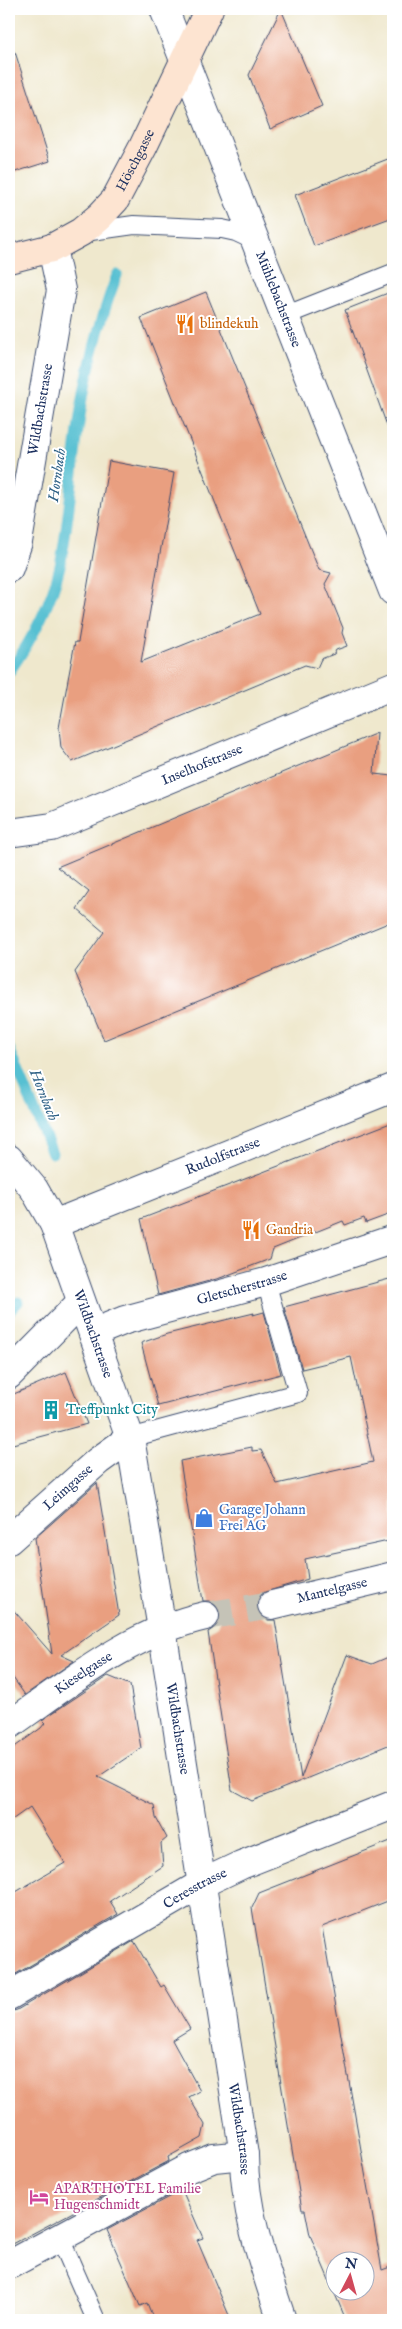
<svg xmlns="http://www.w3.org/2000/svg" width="402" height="2329" font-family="'IM FELL English',serif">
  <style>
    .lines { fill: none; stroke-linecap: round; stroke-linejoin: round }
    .stream { stroke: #56c0d2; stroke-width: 11 }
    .building { fill: #e99f80; fill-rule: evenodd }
    .minor-tunnel { stroke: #c5c3b7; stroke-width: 28; stroke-dasharray: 28 14; stroke-linecap: butt }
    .service-casing { stroke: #3b4b6f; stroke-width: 20 }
    .minor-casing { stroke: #3b4b6f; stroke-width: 30 }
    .secondary-casing { stroke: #3b4b6f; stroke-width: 30 }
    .service { stroke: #fff; stroke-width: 18 }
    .minor { stroke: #fff; stroke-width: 28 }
    .secondary { stroke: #fde4d1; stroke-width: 28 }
    .labels { text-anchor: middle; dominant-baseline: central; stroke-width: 4; stroke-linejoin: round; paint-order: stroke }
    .street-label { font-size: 14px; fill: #1b2f5e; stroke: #fff }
    .food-label { font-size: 14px; fill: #c56008; stroke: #fff; text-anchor: start }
    .culture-label { font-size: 14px; fill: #0d838f; stroke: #fff; text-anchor: start }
    .shop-label { font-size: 14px; fill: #366cbe; stroke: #fff; text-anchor: start }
    .hotel-label { font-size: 14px; fill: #b23c85; stroke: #fff; text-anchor: start }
    .water-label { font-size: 15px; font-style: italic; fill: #306287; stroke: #fff }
  </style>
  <rect width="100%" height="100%" fill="#fff"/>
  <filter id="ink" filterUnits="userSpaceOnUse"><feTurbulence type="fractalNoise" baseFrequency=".02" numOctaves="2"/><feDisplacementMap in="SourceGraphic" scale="10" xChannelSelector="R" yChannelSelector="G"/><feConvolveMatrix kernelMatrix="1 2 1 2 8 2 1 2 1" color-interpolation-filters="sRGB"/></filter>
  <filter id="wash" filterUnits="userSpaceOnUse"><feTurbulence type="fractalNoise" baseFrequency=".0096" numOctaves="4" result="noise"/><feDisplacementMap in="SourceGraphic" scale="20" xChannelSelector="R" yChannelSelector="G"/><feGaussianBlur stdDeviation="1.12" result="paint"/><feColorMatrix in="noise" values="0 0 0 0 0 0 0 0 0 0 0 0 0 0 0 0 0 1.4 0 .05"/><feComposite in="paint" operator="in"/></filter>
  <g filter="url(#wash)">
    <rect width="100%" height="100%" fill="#efe8cd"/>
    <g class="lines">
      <g class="stream">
        <path d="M9,672C32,640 51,604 60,566C69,522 72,475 78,430C85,377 98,325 117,275"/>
        <polyline points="9,1048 52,1153"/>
        <polyline points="9,1311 18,1302"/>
      </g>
    </g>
    <g id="blocks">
      <g class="building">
        <polygon points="281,9 322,106 270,129 249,75"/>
        <polygon points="15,52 50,161 9,174 9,53"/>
        <polygon points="393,157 393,217 314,246 295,195"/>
        <polygon points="393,291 393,434 390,434 345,310"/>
        <polygon points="206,292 319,570 331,573 325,584 343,628 342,633 347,646 336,650 334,654 321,659 317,668 305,665 72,762 61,748 59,728 75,642 78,642 109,461 174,473 141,662 260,614 141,318"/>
        <polygon points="377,733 374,774 393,776 391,795 393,800 393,921 104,1040 75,972 104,932 77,909 89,892 57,867"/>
        <polygon points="393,1122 393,1213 366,1223 364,1218 345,1225 343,1221 273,1249 270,1259 220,1278 158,1295 141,1219"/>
        <polygon points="393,1278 393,1540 305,1559 308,1579 262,1593 257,1600 257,1608 261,1616 268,1620 275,1620 301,1778 347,1655 372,1664 393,1655 393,1743 252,1801 232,1790 208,1632 217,1626 220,1619 220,1612 215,1604 209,1601 203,1601 180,1461 252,1447 252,1451 261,1450 277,1484 373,1462 351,1357 302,1369 284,1307"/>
        <polygon points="264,1312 281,1374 158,1406 141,1343 167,1334 254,1313 253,1315"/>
        <polygon points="66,1372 87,1424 9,1445 9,1396"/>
        <polygon points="97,1483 119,1615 61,1655 74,1661 25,1695 9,1672 9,1605 52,1654 35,1538"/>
        <polygon points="108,1676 130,1685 141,1748 98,1777 154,1805 156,1818 167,1838 161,1843 163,1866 110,1901 118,1914 9,1978 9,1896 65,1863 30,1807 9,1822 9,1751 41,1728 45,1723 42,1720"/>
        <path d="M393,1840V1899L322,1927L382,2270L393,2266V2320H346L310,2235L305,2210H302L252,1908L259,1893ZM334,2262H364V2292H334Z"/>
        <polygon points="134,1941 161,1987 164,1985 190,2029 172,2040 200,2091 189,2097 205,2125 202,2138 168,2157 169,2161 9,2246 9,2012 17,2010"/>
        <polygon points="182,2190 203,2238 197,2240 231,2320 154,2320 147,2303 140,2306 107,2230"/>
      </g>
    </g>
  </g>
  <g filter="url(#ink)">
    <use href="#blocks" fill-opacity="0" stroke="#3b4b6f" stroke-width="1"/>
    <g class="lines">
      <polyline class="minor-tunnel" points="205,1616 272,1605"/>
      <g class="service-casing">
        <g id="service">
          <polyline points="84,232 134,225 222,229 236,232 255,241"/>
          <polyline points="284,316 393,273"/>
          <polyline points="130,1438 298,1393 266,1282"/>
          <polyline points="60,2238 96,2320"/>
        </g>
      </g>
      <g class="minor-casing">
        <g id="minor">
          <path id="s1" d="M164,9L393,591"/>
          <path id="s2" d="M9,568L18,542L61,290L52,248"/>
          <path id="s3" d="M9,833L52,827L393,686"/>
          <path id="s4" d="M9,1159L34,1189L54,1224L130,1438L162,1629L244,2155C244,2212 264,2266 282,2320"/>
          <path id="s5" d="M54,1224L393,1088"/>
          <path id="s6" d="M93,1333L125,1320L266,1282L391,1240"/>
          <polyline points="9,1375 81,1302"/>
          <path id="s7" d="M9,1540L98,1461L130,1438"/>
          <path id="s8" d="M272,1605L393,1576"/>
          <path id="s9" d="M9,1725C71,1682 130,1633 205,1616"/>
          <path id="s10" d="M9,1996L203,1883L241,1865L393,1805"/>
          <polyline points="9,2265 189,2168 214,2158 244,2155"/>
        </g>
      </g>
      <g class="secondary-casing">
        <g id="secondary">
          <path id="s11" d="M9,259L52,248L81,232L100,216L115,200L143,147L209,9"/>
        </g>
      </g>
      <use href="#service" class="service"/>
      <use href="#minor" class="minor"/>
      <use href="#secondary" class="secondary"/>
    </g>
  </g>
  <defs>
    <g id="restaurant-bare" transform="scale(1.5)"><path d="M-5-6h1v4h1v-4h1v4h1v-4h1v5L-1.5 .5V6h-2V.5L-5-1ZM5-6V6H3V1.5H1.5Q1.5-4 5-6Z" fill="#e8710a" stroke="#fff" stroke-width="2.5" paint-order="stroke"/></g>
    <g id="building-bare" transform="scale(1.5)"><path d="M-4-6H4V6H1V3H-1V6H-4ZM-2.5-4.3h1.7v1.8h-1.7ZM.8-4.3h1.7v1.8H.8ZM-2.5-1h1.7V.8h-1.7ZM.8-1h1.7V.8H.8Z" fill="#0f9aa8" stroke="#fff" stroke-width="2.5" paint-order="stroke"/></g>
    <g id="shop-bare" transform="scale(1.5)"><path d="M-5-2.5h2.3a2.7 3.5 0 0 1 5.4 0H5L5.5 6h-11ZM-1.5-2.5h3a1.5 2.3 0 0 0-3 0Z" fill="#3f7fe0" stroke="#fff" stroke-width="2.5" paint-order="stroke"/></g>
    <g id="hotel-bare" transform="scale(1.5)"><path d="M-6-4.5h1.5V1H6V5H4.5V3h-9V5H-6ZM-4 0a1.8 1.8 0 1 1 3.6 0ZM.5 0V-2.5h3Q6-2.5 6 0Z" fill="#d1479c" stroke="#fff" stroke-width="2.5" paint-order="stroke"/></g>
  </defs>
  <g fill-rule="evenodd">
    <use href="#restaurant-bare" x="185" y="324"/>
    <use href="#restaurant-bare" x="251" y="1230"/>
    <use href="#building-bare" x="51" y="1410"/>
    <use href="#shop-bare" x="204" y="1518"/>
    <use href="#hotel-bare" x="39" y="2197"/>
  </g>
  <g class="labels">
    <g class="street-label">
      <text stroke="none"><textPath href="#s11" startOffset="169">Höschgasse</textPath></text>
      <text stroke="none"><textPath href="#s1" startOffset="312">Mühlebachstrasse</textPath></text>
      <text stroke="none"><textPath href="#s2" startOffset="162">Wildbachstrasse</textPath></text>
      <text stroke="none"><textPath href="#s3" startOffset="206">Inselhofstrasse</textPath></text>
      <text stroke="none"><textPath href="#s5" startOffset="182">Rudolfstrasse</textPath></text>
      <text stroke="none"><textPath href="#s6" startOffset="156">Gletscherstrasse</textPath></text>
      <text stroke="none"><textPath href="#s4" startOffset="196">Wildbachstrasse</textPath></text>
      <text stroke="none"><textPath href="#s7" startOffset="79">Leimgasse</textPath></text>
      <text stroke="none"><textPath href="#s8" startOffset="62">Mantelgasse</textPath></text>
      <text stroke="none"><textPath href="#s9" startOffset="91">Kieselgasse</textPath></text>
      <text stroke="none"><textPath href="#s4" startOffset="601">Wildbachstrasse</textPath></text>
      <text stroke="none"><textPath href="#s10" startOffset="215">Ceresstrasse</textPath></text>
      <text stroke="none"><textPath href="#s4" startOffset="1006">Wildbachstrasse</textPath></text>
    </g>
    <g class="food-label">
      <text x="200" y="324">blindekuh</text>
      <text x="266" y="1230">Gandria</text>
    </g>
    <g class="culture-label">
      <text x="66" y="1410">Treffpunkt City</text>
    </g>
    <g class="shop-label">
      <text x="219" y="1510">Garage Johann<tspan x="219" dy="16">Frei AG</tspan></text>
    </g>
    <g class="hotel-label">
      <text x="54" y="2189">APARTHOTEL Familie<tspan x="54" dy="16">Hugenschmidt</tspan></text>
    </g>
    <g class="water-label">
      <text transform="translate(57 475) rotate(-82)">Hornbach</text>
      <text transform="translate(44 1095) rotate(68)">Hornbach</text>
    </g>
  </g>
  <rect width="402" height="2329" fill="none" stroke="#fff" stroke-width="30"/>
  <g transform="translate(350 2276) rotate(6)"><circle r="24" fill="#ffffff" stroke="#a4acbf"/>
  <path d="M0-4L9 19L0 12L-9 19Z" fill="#d1495b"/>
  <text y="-8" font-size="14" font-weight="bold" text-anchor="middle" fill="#1b2f5e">N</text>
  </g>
</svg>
